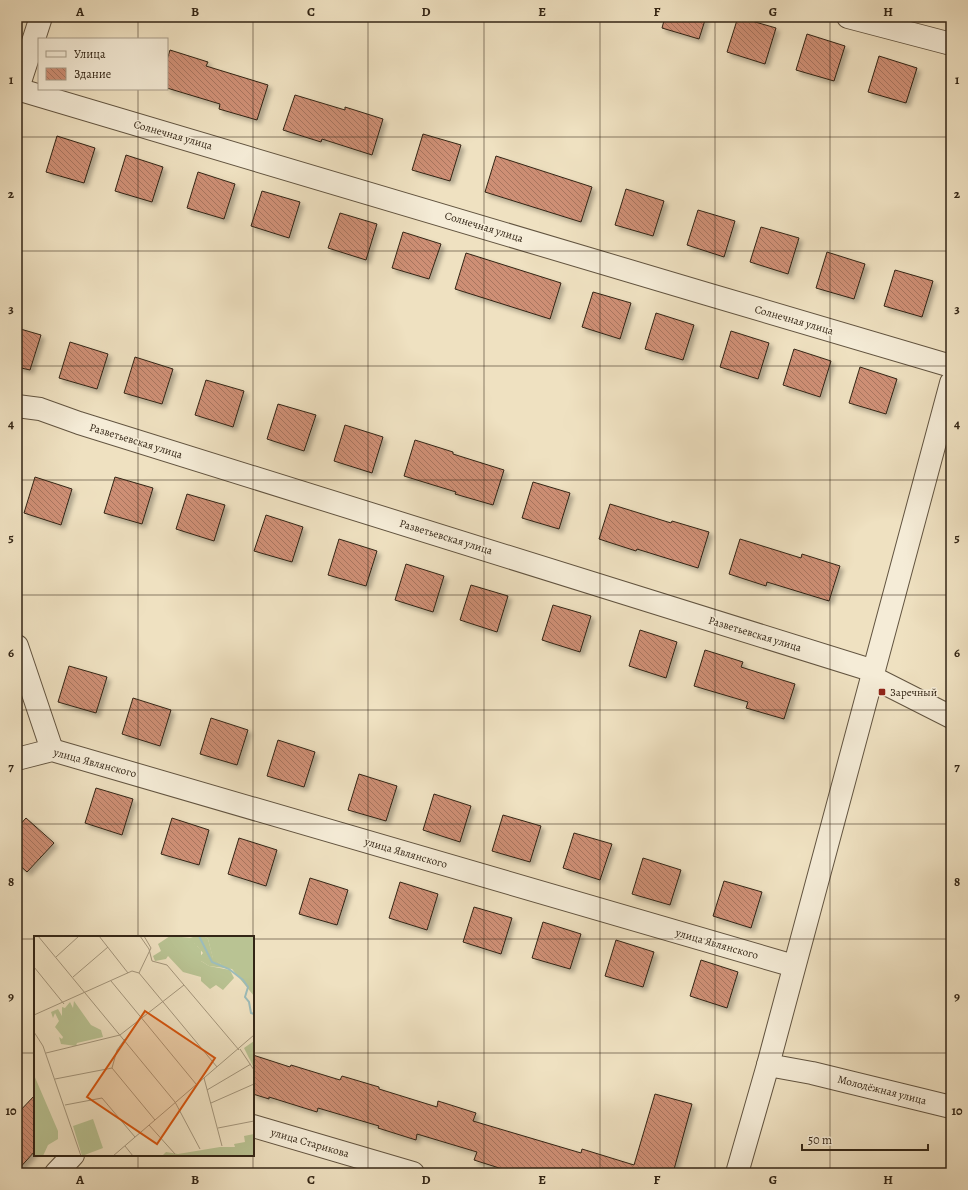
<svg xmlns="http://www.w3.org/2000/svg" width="968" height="1190" font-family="Alegreya,serif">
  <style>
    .building { fill: url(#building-back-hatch); stroke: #332515; filter: url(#shadow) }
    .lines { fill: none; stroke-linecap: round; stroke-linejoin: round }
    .minor-casing { stroke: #625440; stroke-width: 24 }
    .minor { stroke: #f5ecd7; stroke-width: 22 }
    .grid { fill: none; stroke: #332515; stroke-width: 1; stroke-opacity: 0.55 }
    .poi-dot { fill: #8f2418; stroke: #f5ecd7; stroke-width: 1.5 }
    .labels { text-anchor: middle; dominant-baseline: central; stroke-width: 3; stroke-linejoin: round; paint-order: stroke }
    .street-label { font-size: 11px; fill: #332515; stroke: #f5ecd7 }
    .poi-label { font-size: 11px; fill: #332515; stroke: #f5ecd7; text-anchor: start }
    .inset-river { fill: none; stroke: #9cbcba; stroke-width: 2 }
    .inset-road { fill: none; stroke: #a4967c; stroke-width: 1 }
    .view { fill: #d6540d; fill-opacity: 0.15; stroke: #d6540d; stroke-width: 2 }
    .inset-edge { fill: none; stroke: #332515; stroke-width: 2 }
    .neatline { fill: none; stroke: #332515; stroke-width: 1.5 }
    .grid-label { font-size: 13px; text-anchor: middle; font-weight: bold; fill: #332515 }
  </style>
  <defs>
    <pattern id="building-back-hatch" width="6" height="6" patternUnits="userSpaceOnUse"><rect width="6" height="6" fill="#ce8f75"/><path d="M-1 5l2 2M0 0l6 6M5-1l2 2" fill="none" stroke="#a8755f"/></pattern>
    <filter id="shadow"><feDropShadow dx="3.5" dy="3.5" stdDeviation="2" flood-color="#0004"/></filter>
  </defs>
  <rect width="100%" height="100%" fill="#efe1c1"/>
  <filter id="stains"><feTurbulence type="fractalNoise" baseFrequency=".005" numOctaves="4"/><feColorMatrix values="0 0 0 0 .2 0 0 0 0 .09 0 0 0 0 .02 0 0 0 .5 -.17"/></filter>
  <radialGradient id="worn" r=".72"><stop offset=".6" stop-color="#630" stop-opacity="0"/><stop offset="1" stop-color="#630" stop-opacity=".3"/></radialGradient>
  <g class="building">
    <polygon points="665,17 706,17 699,39 662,28"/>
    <polygon points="738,17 776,28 765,64 727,52"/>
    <polygon points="807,34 845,46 834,81 796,70"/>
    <polygon points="170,50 208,62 206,66 268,85 257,120 219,109 220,104 167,88 167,60"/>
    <polygon points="879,56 917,68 906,103 868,92"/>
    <polygon points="295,95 345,110 345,107 383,119 372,155 322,139 321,142 283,130"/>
    <polygon points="423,134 461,145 450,181 412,170"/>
    <polygon points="57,136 95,148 84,183 46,172"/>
    <polygon points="126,155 163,167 152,202 115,191"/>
    <polygon points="496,156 592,187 581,222 485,192"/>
    <polygon points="198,172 235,184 224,219 187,208"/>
    <polygon points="626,189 664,201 653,236 615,225"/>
    <polygon points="262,191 300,202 289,238 251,226"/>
    <polygon points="698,210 735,221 724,257 687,245"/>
    <polygon points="340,213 377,224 366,260 328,248"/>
    <polygon points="761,227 799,238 788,274 750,262"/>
    <polygon points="403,232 441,244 429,279 392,268"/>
    <polygon points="827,252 865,264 854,299 816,288"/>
    <polygon points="466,253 561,283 550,319 455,289"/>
    <polygon points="895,270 933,281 922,317 884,306"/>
    <polygon points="593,292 631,303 620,339 582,327"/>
    <polygon points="656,313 694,325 683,360 645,349"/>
    <polygon points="17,328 41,335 30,370 17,367"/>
    <polygon points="731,331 769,343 758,379 720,367"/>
    <polygon points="70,342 108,354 97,389 59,378"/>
    <polygon points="794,349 831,361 820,397 783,385"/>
    <polygon points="135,357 173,369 162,404 124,393"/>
    <polygon points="860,367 897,379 886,414 849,403"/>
    <polygon points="206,380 244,391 233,427 195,415"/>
    <polygon points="278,404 316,415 304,451 267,439"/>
    <polygon points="345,425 383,437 372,473 334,461"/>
    <polygon points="415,440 453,452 453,454 504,470 493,505 455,494 456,492 404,476"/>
    <polygon points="35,477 72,489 61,525 24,513"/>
    <polygon points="115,477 153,488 142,524 104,513"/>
    <polygon points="533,482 570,493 559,529 522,518"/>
    <polygon points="187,494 225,505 214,541 176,529"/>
    <polygon points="610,504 671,523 672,521 709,532 698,568 637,549 636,551 599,539"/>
    <polygon points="266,515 303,527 292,562 254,551"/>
    <polygon points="339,539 377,551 366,586 328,575"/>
    <polygon points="740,539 801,558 802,554 840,566 829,601 767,582 766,586 729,574"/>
    <polygon points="406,564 444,576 433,612 395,600"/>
    <polygon points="471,585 508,596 497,632 460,620"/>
    <polygon points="553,605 591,616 580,652 542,640"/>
    <polygon points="640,630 677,642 666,678 629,666"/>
    <polygon points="705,650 743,662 741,667 795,684 784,719 746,708 748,702 694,686"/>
    <polygon points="69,666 107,677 96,713 58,702"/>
    <polygon points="133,698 171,710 160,746 122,734"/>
    <polygon points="211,718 248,730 237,765 200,754"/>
    <polygon points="278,740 315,752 304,787 267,776"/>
    <polygon points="359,774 397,786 386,821 348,810"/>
    <polygon points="96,788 133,799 122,835 85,823"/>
    <polygon points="434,794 471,806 460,842 423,830"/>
    <polygon points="503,815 541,826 530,862 492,851"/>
    <polygon points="26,818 54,843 27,872 17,863 17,828"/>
    <polygon points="172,818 209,830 199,865 161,854"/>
    <polygon points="574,833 612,844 600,880 563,868"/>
    <polygon points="239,838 277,850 266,886 228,874"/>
    <polygon points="643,858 681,870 670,905 632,894"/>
    <polygon points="310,878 348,890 337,925 299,914"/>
    <polygon points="724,881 762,892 751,928 713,916"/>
    <polygon points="400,882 438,894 427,930 389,918"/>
    <polygon points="474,907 512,918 501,954 463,942"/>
    <polygon points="543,922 581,934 570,969 532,958"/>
    <polygon points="616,940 654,952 643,987 605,976"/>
    <polygon points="701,960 738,972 727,1008 690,996"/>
    <polygon points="253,1055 290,1067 291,1065 340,1080 342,1076 379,1087 379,1089 437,1107 438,1101 476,1113 473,1121 581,1153 582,1149 634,1165 655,1094 692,1104 673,1173 515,1173 474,1160 477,1152 417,1134 416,1140 378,1128 379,1126 318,1108 317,1112 269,1097 269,1099 253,1094"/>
    <polygon points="35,1095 35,1151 17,1171 17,1114"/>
  </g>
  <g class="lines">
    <g class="minor-casing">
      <g id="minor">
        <polyline points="848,17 951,44"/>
        <polyline points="17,89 707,294 951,366"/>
        <polyline points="17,91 41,17"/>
        <polyline points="17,406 40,409 79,423 874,671"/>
        <polyline points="17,646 52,750"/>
        <polyline points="872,677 951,717"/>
        <polyline points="17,759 52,750 794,966"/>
        <polyline points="768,1065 812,1073 951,1107"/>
        <polyline points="253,1126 413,1173"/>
        <polyline points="56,1173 73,1155"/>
        <polyline points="737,1173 768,1065 951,383"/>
      </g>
    </g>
    <use href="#minor" class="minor"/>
  </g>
  <path class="grid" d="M138,17V39M253,17V937M368,17V1173M484,17V1173M600,17V1173M715,17V1173M830,17V1173M138,89V937M17,137H951M17,251H951M17,366H951M17,480H951M17,595H951M17,710H951M17,824H951M253,937V1155M17,939H35M253,939H951M17,1053H35M253,1053H951M138,1155V1173M253,1155V1173"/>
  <rect class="poi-dot" x="878" y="688" width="8" height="8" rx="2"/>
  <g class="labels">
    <g class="street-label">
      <text transform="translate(173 135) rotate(16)">Солнечная улица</text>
      <text transform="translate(484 227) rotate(17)">Солнечная улица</text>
      <text transform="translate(794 320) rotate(16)">Солнечная улица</text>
      <text transform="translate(136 441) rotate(17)">Разветьевская улица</text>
      <text transform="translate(446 537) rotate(17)">Разветьевская улица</text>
      <text transform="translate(755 634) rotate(17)">Разветьевская улица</text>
      <text transform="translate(95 763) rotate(15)">улица Являнского</text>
      <text transform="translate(406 853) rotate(16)">улица Являнского</text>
      <text transform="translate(717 944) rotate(16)">улица Являнского</text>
      <text transform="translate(882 1090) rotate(14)">Молодёжная улица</text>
      <text transform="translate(310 1143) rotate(16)">улица Старикова</text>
    </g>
    <g class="poi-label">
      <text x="890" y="692">Заречный</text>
    </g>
  </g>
  <g transform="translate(34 936)">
    <rect width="220" height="220" fill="#efe1c1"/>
    <path d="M136,0L159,2L160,4L154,5H158L167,14V25L175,30L196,34L200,42L189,54L182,49L176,53L167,45V41L149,36L134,20L132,23L121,25L119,20L127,15L124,8ZM170,0L183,1L188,22L195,28H187L179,23L174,3ZM220,105V132L210,112ZM220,198V220H128L132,216L144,218L186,211H201L200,208L211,206L210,200Z" fill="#b9c393"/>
    <path d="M153,0H170L174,3L179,22L187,28H194L181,18L183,0H220V60L198,33L175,30L164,23L169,17L163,10L161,12V8L154,5L159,2ZM40,65L57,89L67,94L69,101L43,107L42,110L27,108L25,101L28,103L29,101L21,91L25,85L21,77L19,82L17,76L24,73L28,80V71L31,72L36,66L39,72ZM0,139L24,195V203L14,209L9,220H0Z" fill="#b9c393"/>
    <path d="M59,183L69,212L48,220L39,190Z" fill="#b9c393"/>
    <path class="inset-river" d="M165,0L178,26L195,33L209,44L214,51L211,61L215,66L217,77L220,78"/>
    <path class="inset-road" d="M4,0L141,166M65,0L94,37M106,0L115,13L118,25L133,29L205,114M22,21L45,0M0,31L30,68M105,37L183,131M39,41L74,11M77,45L162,148M0,79L98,35L105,37L117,12L110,0M0,96L9,110L47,220M206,113L220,134M12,117L86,99L150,49M78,132L83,114L91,103M170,142L188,210M21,143L78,132L121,184M173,154L217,128M141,166L166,213M177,167L220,148M31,169L68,162L101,201M115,189L141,218M184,192L220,185M91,210L99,220M79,220L220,99"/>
    <path class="view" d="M111,75L181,122L123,208L53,161Z"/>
    <rect width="220" height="220" class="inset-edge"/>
  </g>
  <rect width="968" height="1190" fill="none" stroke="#efe1c1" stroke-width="44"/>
  <rect x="38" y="38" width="130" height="52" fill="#f5ecd7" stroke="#a79c89"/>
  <rect x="46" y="51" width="20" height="6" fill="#f5ecd7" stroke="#a79c89"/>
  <text x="74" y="58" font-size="12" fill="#332515">Улица</text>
  <rect x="46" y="68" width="20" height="12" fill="url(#building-back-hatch)" stroke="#a79c89"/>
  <text x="74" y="78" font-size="12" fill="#332515">Здание</text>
  <path d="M802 1144v6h126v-6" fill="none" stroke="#332515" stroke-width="2"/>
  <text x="808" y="1144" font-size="12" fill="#332515" stroke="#f5ecd7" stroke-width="3" paint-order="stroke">50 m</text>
  <rect x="22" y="22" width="924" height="1146" class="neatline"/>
  <g class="grid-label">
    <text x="80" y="16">A</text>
    <text x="195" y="16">B</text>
    <text x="311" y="16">C</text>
    <text x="426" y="16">D</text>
    <text x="542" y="16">E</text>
    <text x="657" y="16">F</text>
    <text x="773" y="16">G</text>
    <text x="888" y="16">H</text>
    <text x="11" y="84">1</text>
    <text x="957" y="84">1</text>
    <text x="11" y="198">2</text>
    <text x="957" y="198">2</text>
    <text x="11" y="313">3</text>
    <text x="957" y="313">3</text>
    <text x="11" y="428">4</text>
    <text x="957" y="428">4</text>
    <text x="11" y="542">5</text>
    <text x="957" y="542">5</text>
    <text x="11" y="657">6</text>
    <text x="957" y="657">6</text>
    <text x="11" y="771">7</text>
    <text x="957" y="771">7</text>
    <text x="11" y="886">8</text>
    <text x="957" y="886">8</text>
    <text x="11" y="1001">9</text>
    <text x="957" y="1001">9</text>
    <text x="11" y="1115">10</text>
    <text x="957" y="1115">10</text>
    <text x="80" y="1184">A</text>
    <text x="195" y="1184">B</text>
    <text x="311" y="1184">C</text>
    <text x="426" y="1184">D</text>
    <text x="542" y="1184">E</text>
    <text x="657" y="1184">F</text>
    <text x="773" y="1184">G</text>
    <text x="888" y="1184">H</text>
  </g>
  <rect width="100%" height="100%" filter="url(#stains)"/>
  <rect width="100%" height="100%" fill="url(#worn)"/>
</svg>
